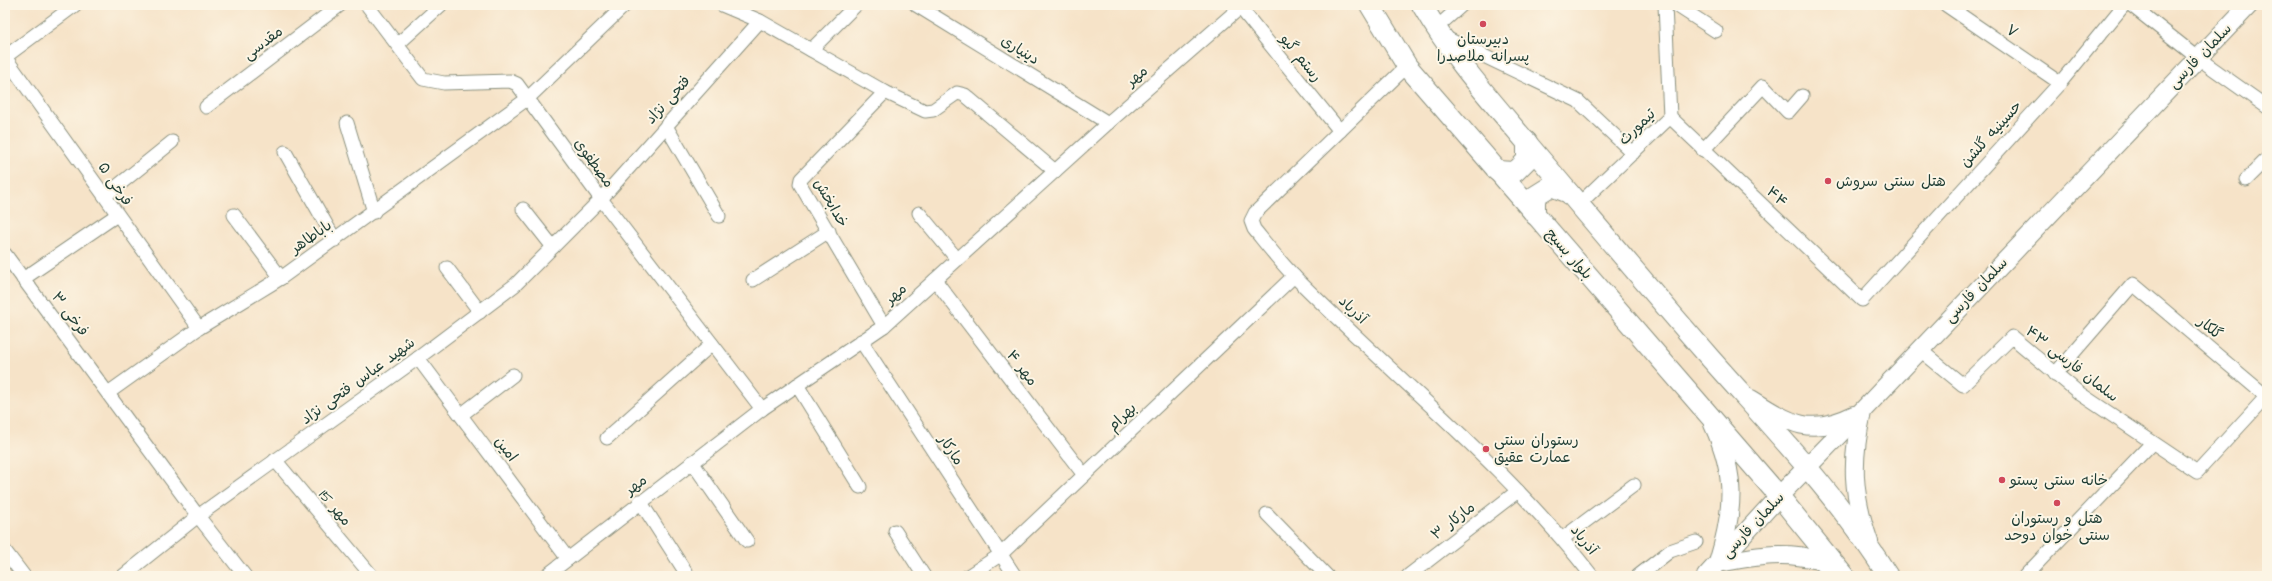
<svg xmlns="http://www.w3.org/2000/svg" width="2272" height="581" font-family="'Architects Daughter','Playpen Sans Arabic',sans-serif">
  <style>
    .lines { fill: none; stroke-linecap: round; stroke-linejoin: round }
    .minor-casing { stroke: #8a907e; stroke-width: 15 }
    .secondary-casing { stroke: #8a907e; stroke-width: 20 }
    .primary-casing { stroke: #8a907e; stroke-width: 22 }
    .minor { stroke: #fff; stroke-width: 13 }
    .secondary { stroke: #fff; stroke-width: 18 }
    .primary { stroke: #fff; stroke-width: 20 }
    .poi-dot { fill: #d1495b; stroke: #fcf5e5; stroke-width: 1.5 }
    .labels { text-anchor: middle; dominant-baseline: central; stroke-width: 4; stroke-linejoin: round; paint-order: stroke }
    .street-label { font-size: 15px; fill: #1f3d34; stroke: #fcf5e5 }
    .poi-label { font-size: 15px; fill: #1f3d34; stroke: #fcf5e5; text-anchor: start }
  </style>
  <rect width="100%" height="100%" fill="#fcf5e5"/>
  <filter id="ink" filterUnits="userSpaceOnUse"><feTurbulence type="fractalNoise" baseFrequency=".025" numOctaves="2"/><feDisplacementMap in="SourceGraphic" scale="8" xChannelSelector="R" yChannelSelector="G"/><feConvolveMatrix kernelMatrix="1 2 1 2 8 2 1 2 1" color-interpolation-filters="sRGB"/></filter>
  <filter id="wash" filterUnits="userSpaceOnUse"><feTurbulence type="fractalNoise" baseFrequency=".012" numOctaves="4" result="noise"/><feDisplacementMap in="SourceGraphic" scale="16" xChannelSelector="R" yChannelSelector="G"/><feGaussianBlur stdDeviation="0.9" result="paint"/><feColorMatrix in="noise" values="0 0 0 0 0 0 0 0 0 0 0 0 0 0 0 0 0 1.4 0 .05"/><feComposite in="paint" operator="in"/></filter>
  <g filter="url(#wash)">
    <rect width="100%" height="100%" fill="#f6e3c8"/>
  </g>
  <g filter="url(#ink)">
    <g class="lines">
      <g class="minor-casing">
        <g id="minor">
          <polyline points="367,5 423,79 444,83 510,81 517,84 601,199 762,409"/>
          <polyline points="722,5 760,21 885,92 925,111 933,110 957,93 965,95 1055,171"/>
          <polyline points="916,5 1108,123"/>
          <polyline points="1238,5 1340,131"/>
          <polyline points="1676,5 1716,31"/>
          <polyline points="1946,5 2060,83"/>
          <polyline points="2131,5 2198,58 2267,107"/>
          <polyline points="1435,29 1462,5"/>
          <polyline points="1444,37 1578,101 1633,153"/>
          <polyline points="398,44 441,5"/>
          <polyline points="811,50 856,5"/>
          <polyline points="5,57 199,328"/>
          <polyline points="5,57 75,5"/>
          <path d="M1407,66L1255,213L1251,221L1254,229C1267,245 1280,262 1295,277C1394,377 1506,465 1592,576"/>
          <polyline points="206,107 340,5"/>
          <polyline points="1670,117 1862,300 2060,83 2124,5"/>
          <polyline points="347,123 374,212"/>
          <polyline points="666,126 719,216"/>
          <polyline points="1703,150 1763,86 1788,112 1802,96"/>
          <polyline points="285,152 335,240"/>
          <polyline points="2246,180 2267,159"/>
          <polyline points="105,196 172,142"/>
          <polyline points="1578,205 1670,117 1665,5"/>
          <polyline points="523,209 553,247"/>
          <polyline points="919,213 957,259"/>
          <polyline points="234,215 281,278"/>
          <polyline points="5,254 198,516 245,576"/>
          <polyline points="447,268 480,312"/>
          <polyline points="23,279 117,215"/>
          <polyline points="753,280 829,231"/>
          <polyline points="935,280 1084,475"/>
          <polyline points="884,326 800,184 801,179 885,92"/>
          <polyline points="861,341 1015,576"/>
          <polyline points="1919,349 1963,385 2012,337 2079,393 2197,472 2267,396"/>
          <polyline points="418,358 568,559"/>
          <polyline points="2055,374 2133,284 2267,397"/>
          <polyline points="797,385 860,487"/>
          <polyline points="108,393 199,328 281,278 527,99 625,5"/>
          <polyline points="461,415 513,375"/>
          <polyline points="607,438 712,344"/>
          <polyline points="275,460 372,576"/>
          <polyline points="692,462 747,541"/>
          <polyline points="640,501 688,576"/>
          <polyline points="1267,514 1327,576"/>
          <polyline points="895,531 924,576"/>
          <polyline points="1563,538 1634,485"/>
          <polyline points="5,551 24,576"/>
          <polyline points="123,576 198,516 418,358 515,285 601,199 760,21"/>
          <polyline points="546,576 762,409 884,326 1108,123 1243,5"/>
          <polyline points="968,576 1000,555 1294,276"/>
          <polyline points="1408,576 1518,491"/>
          <polyline points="1638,576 1670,551 1696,542"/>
          <polyline points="2025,576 2152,443"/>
        </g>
      </g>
      <g class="secondary-casing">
        <g id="secondary">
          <path d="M1751,399C1789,423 1810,437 1854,415"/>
          <path d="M1862,412C1851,462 1852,493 1869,542"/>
          <path d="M1713,424C1737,476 1734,510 1718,563C1752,557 1784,550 1817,560C1824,562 1832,569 1838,573"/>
          <polyline points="1706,576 1779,496 1862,411 2249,5"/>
        </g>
      </g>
      <g class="primary-casing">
        <g id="primary">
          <polyline points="1370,5 1407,66 1779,496 1844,576"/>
          <path d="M1422,5C1451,56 1490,99 1527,143C1588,215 1648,287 1710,358C1772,428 1838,496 1888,576"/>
          <polyline points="1497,171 1515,172 1527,160 1527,142"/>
          <polyline points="1535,215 1535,196 1551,186 1569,193"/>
        </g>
      </g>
      <use href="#minor" class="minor"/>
      <use href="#secondary" class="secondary"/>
      <use href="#primary" class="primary"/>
    </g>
  </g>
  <g class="poi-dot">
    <circle cx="1483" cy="24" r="4"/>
    <circle cx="1828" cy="181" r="4"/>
    <circle cx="1486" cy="449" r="4"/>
    <circle cx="2002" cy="480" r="4"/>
    <circle cx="2057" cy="503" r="4"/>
  </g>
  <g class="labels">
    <g class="street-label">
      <text transform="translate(2012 31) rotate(35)">۷</text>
      <text transform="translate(263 43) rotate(-37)">مقدسی</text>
      <text transform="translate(1020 50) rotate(32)">دینیاری</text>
      <text transform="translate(2200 56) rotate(-46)">سلمان فارسی</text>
      <text transform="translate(1301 58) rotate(51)">رستم گیو</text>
      <text transform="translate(1137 76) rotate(-41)">مهر</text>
      <text transform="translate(668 100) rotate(-48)">فتحی نژاد</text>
      <text transform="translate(1637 127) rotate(-44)">تیمورث</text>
      <text transform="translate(1991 134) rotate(-48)">حسینیه گلشن</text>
      <text transform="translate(594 163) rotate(54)">مصطفوی</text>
      <text transform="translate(115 184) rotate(56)">فرخی ۵</text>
      <text transform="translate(1777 197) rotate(43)">۴۴</text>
      <text transform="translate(831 203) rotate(60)">خدابخش</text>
      <text transform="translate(311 237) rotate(-35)">باباطاهر</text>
      <text transform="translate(1569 254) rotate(49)">بلوار بسیج</text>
      <text transform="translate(1976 290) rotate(-46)">سلمان فارسی</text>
      <text transform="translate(896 294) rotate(-42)">مهر</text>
      <text transform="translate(1353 310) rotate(44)">آذرباد</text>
      <text transform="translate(70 314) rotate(53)">فرخی ۳</text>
      <text transform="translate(2210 328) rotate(40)">گلکار</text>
      <text transform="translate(2072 364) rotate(38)">سلمان فارسی ۴۳</text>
      <text transform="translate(1022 368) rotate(53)">مهر ۴</text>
      <text transform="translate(358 381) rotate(-36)">شهید عباس فتحی نژاد</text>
      <text transform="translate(1122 417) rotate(-44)">بهرام</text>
      <text transform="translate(506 449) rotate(53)">امین</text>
      <text transform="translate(951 450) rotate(57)">مارکار</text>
      <text transform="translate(636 485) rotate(-38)">مهر</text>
      <text transform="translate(335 508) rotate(50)">مهر 15</text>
      <text transform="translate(1453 521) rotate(-38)">مارکار ۳</text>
      <text transform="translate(1753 525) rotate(-47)">سلمان فارسی</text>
      <text transform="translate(1584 540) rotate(51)">آذرباد</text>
    </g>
    <g class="poi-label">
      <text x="1483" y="39" text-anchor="middle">دبیرستان<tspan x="1483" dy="17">پسرانه ملاصدرا</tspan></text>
      <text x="1836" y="181">هتل سنتی سروش</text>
      <text x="1494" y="440">رستوران سنتی<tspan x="1494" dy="17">عمارت عقیق</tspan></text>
      <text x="2010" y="480">خانه سنتی پستو</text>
      <text x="2057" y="518" text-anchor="middle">هتل و رستوران<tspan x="2057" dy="17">سنتی خوان دوحد</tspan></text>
    </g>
  </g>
  <rect width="2272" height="581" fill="none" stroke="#fcf5e5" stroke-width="20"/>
</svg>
